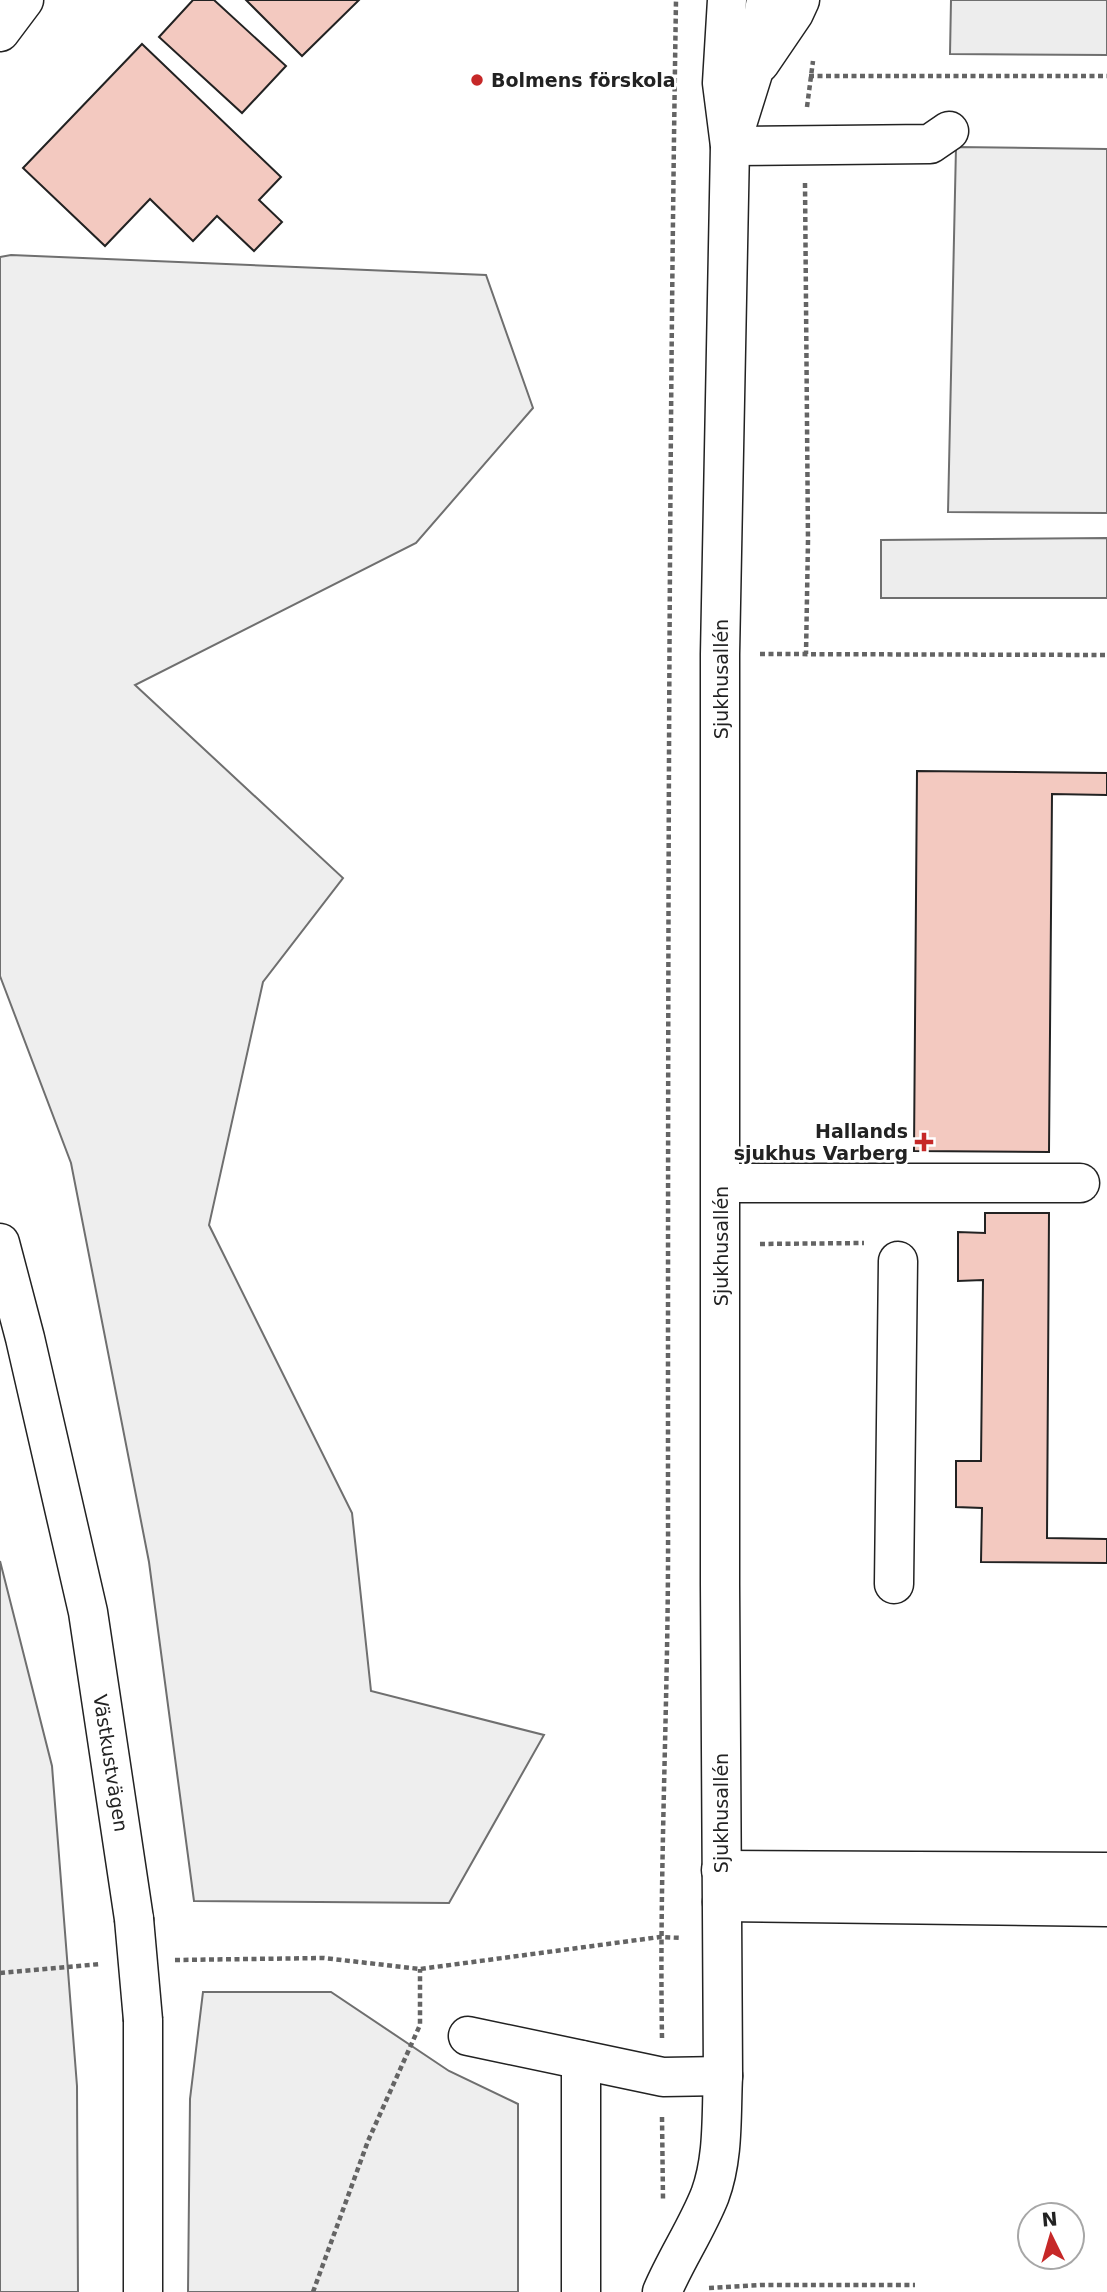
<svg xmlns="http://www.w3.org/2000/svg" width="1107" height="2292" font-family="'DejaVu Sans',sans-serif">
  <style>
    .green { fill: #eee; stroke: #6f6f6f; stroke-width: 2 }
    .parking { fill: #ededed; stroke: #6f6f6f; stroke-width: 2 }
    .building { fill: #f3c9c0; stroke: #222; stroke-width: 2 }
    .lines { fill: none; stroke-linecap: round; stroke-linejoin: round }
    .minor-casing { stroke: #222; stroke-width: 41 }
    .path { stroke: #646464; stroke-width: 4.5; stroke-dasharray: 5 3.5; stroke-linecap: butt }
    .minor { stroke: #fff; stroke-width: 38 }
    .minor-bridge-casing { stroke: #222; stroke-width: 41; stroke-linecap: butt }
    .minor-bridge { stroke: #fff; stroke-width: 38 }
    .poi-dot { fill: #c62828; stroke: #fff; stroke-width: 2.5 }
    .labels { text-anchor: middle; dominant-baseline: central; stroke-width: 5; stroke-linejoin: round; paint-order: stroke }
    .poi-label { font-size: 19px; font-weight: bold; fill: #222; stroke: #fff; text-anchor: start }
    .street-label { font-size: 19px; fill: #222; stroke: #fff }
  </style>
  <rect width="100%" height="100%" fill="#fff"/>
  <g class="green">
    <polygon points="11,255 486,275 533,408 416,543 135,685 343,878 263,982 209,1225 352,1513 371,1691 544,1735 449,1903 194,1901 149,1562 71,1163 0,976 0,257"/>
    <polygon points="0,1561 52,1766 77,2086 78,2292 0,2292"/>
    <polygon points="203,1992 331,1992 449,2071 518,2104 518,2292 188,2292 190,2099"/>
  </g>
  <g class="parking">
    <polygon points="951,0 1107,0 1107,55 950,54"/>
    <polygon points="956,147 1107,149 1107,513 948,512"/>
    <polygon points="1107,538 1107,598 881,598 881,540"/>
  </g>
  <g class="building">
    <polygon points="193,0 214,0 286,66 242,113 159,37"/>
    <polygon points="246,0 359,0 302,56"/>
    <polygon points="142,44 281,177 259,200 282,222 254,251 217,216 193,241 150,199 105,246 23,168"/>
    <polygon points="917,771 1107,773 1107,795 1052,794 1049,1152 914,1151"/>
    <polygon points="985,1213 1049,1213 1047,1538 1107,1539 1107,1563 981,1562 982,1508 956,1507 956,1461 981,1461 983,1280 958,1281 958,1232 985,1233"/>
  </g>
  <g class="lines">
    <g class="minor-casing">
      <g id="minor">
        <polyline points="0,32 24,0"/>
        <polyline points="760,63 794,13 800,0"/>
        <polyline points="733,137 753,73 766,0"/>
        <polyline points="730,146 930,144 949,131"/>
        <polyline points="721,1183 1080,1183"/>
        <polyline points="0,1243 25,1338 88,1612 134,1919"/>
        <polyline points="894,1584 898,1261"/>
        <polyline points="721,1870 1107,1872"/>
        <polyline points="722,1902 1107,1907"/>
        <polyline points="468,2036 663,2077 723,2076"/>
        <polyline points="143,2292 143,2020"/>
        <polyline points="581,2292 581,2060"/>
        <path d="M662,2292C676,2259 697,2228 710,2195C724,2157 721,2115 723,2076L720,1584V654L730,146L722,83L727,0"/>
      </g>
    </g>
    <g class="path">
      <polyline points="809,76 1107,76"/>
      <polyline points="807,107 813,61"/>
      <polyline points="805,183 808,540 806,654"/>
      <polyline points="760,654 1107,655"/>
      <polyline points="760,1244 864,1243"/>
      <polyline points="175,1960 324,1958 420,1969 660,1937 682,1938"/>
      <polyline points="0,1973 100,1964"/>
      <path d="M662,2038C659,1864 669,1690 668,1516C668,1010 668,505 676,0"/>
      <polyline points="662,2117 663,2199"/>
      <polyline points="709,2288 762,2285 915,2285"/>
      <polyline points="313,2292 368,2141 420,2025 420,1969"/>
    </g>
    <use href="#minor" class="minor"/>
    <g class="minor-bridge-casing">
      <polyline id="minor-bridge" points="134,1919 143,2020"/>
    </g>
    <use href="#minor-bridge" class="minor-bridge"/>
  </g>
  <g class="poi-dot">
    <circle cx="477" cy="80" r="7"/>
    <path d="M920.5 1131.5h7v7h7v7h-7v7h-7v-7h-7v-7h7z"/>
  </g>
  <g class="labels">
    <g class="poi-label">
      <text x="491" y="80">Bolmens förskola</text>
      <text x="908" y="1131" text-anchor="end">Hallands<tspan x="908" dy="22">sjukhus Varberg</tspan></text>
    </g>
    <g class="street-label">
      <text transform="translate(721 679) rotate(-90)">Sjukhusallén</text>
      <text transform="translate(721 1246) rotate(-90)">Sjukhusallén</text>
      <text transform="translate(111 1763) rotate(81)">Västkustvägen</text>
      <text transform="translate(721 1813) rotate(-90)">Sjukhusallén</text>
    </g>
  </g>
  <g transform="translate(1051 2236) rotate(355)"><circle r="33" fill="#ffffff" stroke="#a7a7a7" stroke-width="2"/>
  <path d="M0-5L12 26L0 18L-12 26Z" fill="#c62828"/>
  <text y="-10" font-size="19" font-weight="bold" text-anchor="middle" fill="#222222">N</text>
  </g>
</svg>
